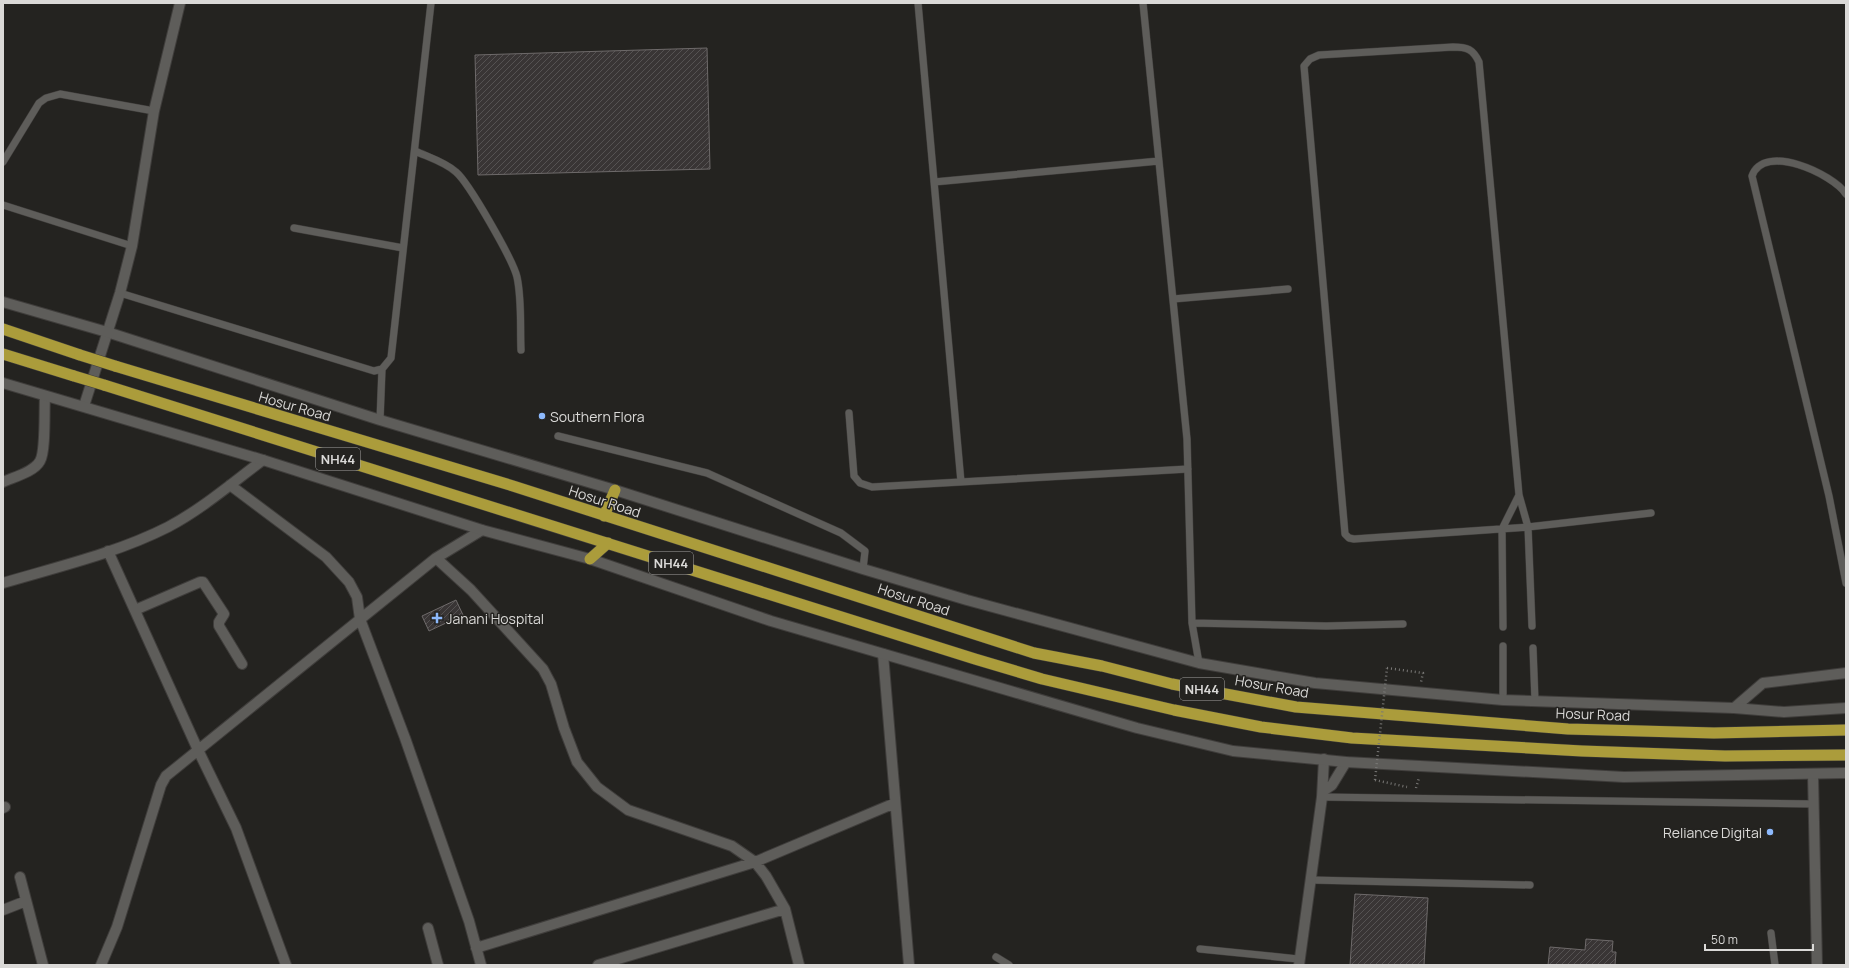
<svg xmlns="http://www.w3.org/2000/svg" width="1849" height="968" viewBox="0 0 1849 968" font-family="Manrope,sans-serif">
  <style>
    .building { fill: url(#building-hatch); stroke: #6e6a6a }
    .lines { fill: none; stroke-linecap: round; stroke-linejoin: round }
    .service-casing { stroke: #3f3d3b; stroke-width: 8 }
    .minor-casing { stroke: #3f3d3b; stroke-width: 12 }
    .tertiary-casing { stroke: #3f3d3b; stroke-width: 12 }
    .trunk-casing { stroke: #3f3d3b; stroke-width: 12 }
    .path { stroke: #797876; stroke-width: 2.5; stroke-dasharray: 1 3; stroke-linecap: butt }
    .service { stroke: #5e5d5a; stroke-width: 7 }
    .minor { stroke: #5e5d5a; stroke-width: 10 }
    .tertiary { stroke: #5e5d5a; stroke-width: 10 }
    .trunk { stroke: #ab9c3b; stroke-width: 11 }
    .trunk-bridge-casing { stroke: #3f3d3b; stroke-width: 12; stroke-linecap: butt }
    .path-bridge { stroke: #797876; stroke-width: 2.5; stroke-dasharray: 1 3; stroke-linecap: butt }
    .trunk-bridge { stroke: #ab9c3b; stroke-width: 11 }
    .poi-dot { fill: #8db9fc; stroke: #242320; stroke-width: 1.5 }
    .labels { text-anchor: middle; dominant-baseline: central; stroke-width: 3; stroke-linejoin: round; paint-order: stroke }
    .shield { fill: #242320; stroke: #a3a2a0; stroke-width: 1 }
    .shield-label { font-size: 13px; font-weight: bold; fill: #dad9d7 }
    .street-label { font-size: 14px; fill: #dad9d7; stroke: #242320 }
    .poi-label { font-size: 14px; fill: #dad9d7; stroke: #242320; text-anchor: start }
  </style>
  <defs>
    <pattern id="building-hatch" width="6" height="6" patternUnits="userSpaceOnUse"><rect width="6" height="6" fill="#393535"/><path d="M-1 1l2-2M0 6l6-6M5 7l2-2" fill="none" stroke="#555252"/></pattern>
  </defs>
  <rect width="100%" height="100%" fill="#242320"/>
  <path class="building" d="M707,48L710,169L478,175L475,55Z
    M456,600L463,615L429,631L422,616Z
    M1355,894L1428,898L1424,965H1350Z
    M1586,939L1613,941L1612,952H1616L1615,965H1548L1550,947L1585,950Z"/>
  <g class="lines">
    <g class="service-casing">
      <path id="service" d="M918,3L961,482
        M1143,3L1187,439L1192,623L1199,663
        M415,151C428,157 445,162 456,172C469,183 513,260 517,277C522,300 520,327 521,350
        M3,162L39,103L46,98L60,94L154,111
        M934,182L1159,161
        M1846,194C1833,174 1764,142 1752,176L1829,496L1846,583
        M3,205L132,246
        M294,228L403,248
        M120,293L374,371L382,369L391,358L431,3
        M1173,299L1288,289
        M849,413L854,476L860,483L872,487L1188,469
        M380,420L382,369
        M558,436L707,473L841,533L865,551L863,569
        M1192,623L1326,626L1403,624
        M1532,626L1528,527L1519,495L1479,62C1473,49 1467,47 1453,47L1319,55L1310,59L1304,66L1345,534L1349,538L1354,539L1528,527L1651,513
        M1503,627L1502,529L1519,495
        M1503,646V700
        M1533,648L1535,701
        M1322,797L1814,804
        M1311,880L1530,885
        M1771,933L1775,965
        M1200,949L1298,959
        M996,957L1009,965"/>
    </g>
    <g class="minor-casing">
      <path id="minor" d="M84,406L120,293L132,246L154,111L180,3
        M3,482C14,477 34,472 40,461C46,451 44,409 45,396
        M230,485L326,557L349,582L357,597L360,619L405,738L469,921L481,965
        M108,551L198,750L236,828L286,965
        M436,558L471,590L543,669L551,684L564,728L577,762L597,787L628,810L732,846L755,862L766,876L785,909L799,965
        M3,583C57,567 117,553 168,527C202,509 232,483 263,460
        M135,610L200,582H203L224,614L219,622V626L242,664
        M883,654L909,965
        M1734,708L1763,683L1846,673
        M1813,774L1817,965
        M1323,791L1332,785L1346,762
        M3,808L5,807
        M20,877L43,965
        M3,910L26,901
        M428,928L438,965
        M476,948L755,862L895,803
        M101,965L117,927L161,785L166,776L436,558L482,530
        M598,965L785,909
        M1299,965L1322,797L1324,759"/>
    </g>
    <g class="tertiary-casing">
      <path id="tertiary" d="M3,302L107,332L380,420L615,490L863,569L967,600L1199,663L1315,683L1503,700L1734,708L1784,712L1846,708
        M3,383L263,460L482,530L590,559L771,621L1137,728L1233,751L1346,762L1624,777L1846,773"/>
    </g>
    <g class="trunk-casing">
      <path id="trunk" d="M3,329L80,355
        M3,354L74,376
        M115,366L513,486L1034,653L1102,666L1172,684L1296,707L1568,729L1714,733L1846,730
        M104,385L975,659L1042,679L1174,710L1261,727L1352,738L1582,751L1725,756L1846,755
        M604,516L615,490
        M590,559L608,543"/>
    </g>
    <path class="path" d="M1387,668L1423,673L1421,682
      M1375,780L1407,787
      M1416,788L1419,778"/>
    <use href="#service" class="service"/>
    <use href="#minor" class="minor"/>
    <use href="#tertiary" class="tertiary"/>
    <use href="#trunk" class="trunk"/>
    <g class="trunk-bridge-casing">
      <path id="trunk-bridge" d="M80,355L115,366
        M74,376L104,385"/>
    </g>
    <path class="path-bridge" d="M1375,780L1387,668"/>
    <use href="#trunk-bridge" class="trunk-bridge"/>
  </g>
  <g class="poi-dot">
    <circle cx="542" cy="416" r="4"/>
    <path d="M435 612h4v4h4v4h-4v4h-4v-4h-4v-4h4z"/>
    <circle cx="1770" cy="832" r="4"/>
  </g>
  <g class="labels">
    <g class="shield">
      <rect x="316" y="448" width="44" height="22" rx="3"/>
      <rect x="649" y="552" width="44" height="22" rx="3"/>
      <rect x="1180" y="678" width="44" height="22" rx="3"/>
    </g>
    <g class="shield-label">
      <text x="338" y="459">NH44</text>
      <text x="671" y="563">NH44</text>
      <text x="1202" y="689">NH44</text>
    </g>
    <g class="street-label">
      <text transform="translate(295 406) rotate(16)">Hosur Road</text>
      <text transform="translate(605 501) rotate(18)">Hosur Road</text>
      <text transform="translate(914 599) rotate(18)">Hosur Road</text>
      <text transform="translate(1272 686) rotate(10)">Hosur Road</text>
      <text transform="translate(1593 714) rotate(2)">Hosur Road</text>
    </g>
    <g class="poi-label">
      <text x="550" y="416">Southern Flora</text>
      <text x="446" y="618">Janani Hospital</text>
      <text x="1762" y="832" text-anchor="end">Reliance Digital</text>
    </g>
  </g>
  <rect width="1849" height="968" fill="none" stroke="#dad9d7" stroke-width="8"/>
  <path d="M1705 944v6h108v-6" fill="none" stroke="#dad9d7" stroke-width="2"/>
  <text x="1711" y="944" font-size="12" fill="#dad9d7" stroke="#242320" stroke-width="3" paint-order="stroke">50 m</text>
</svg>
